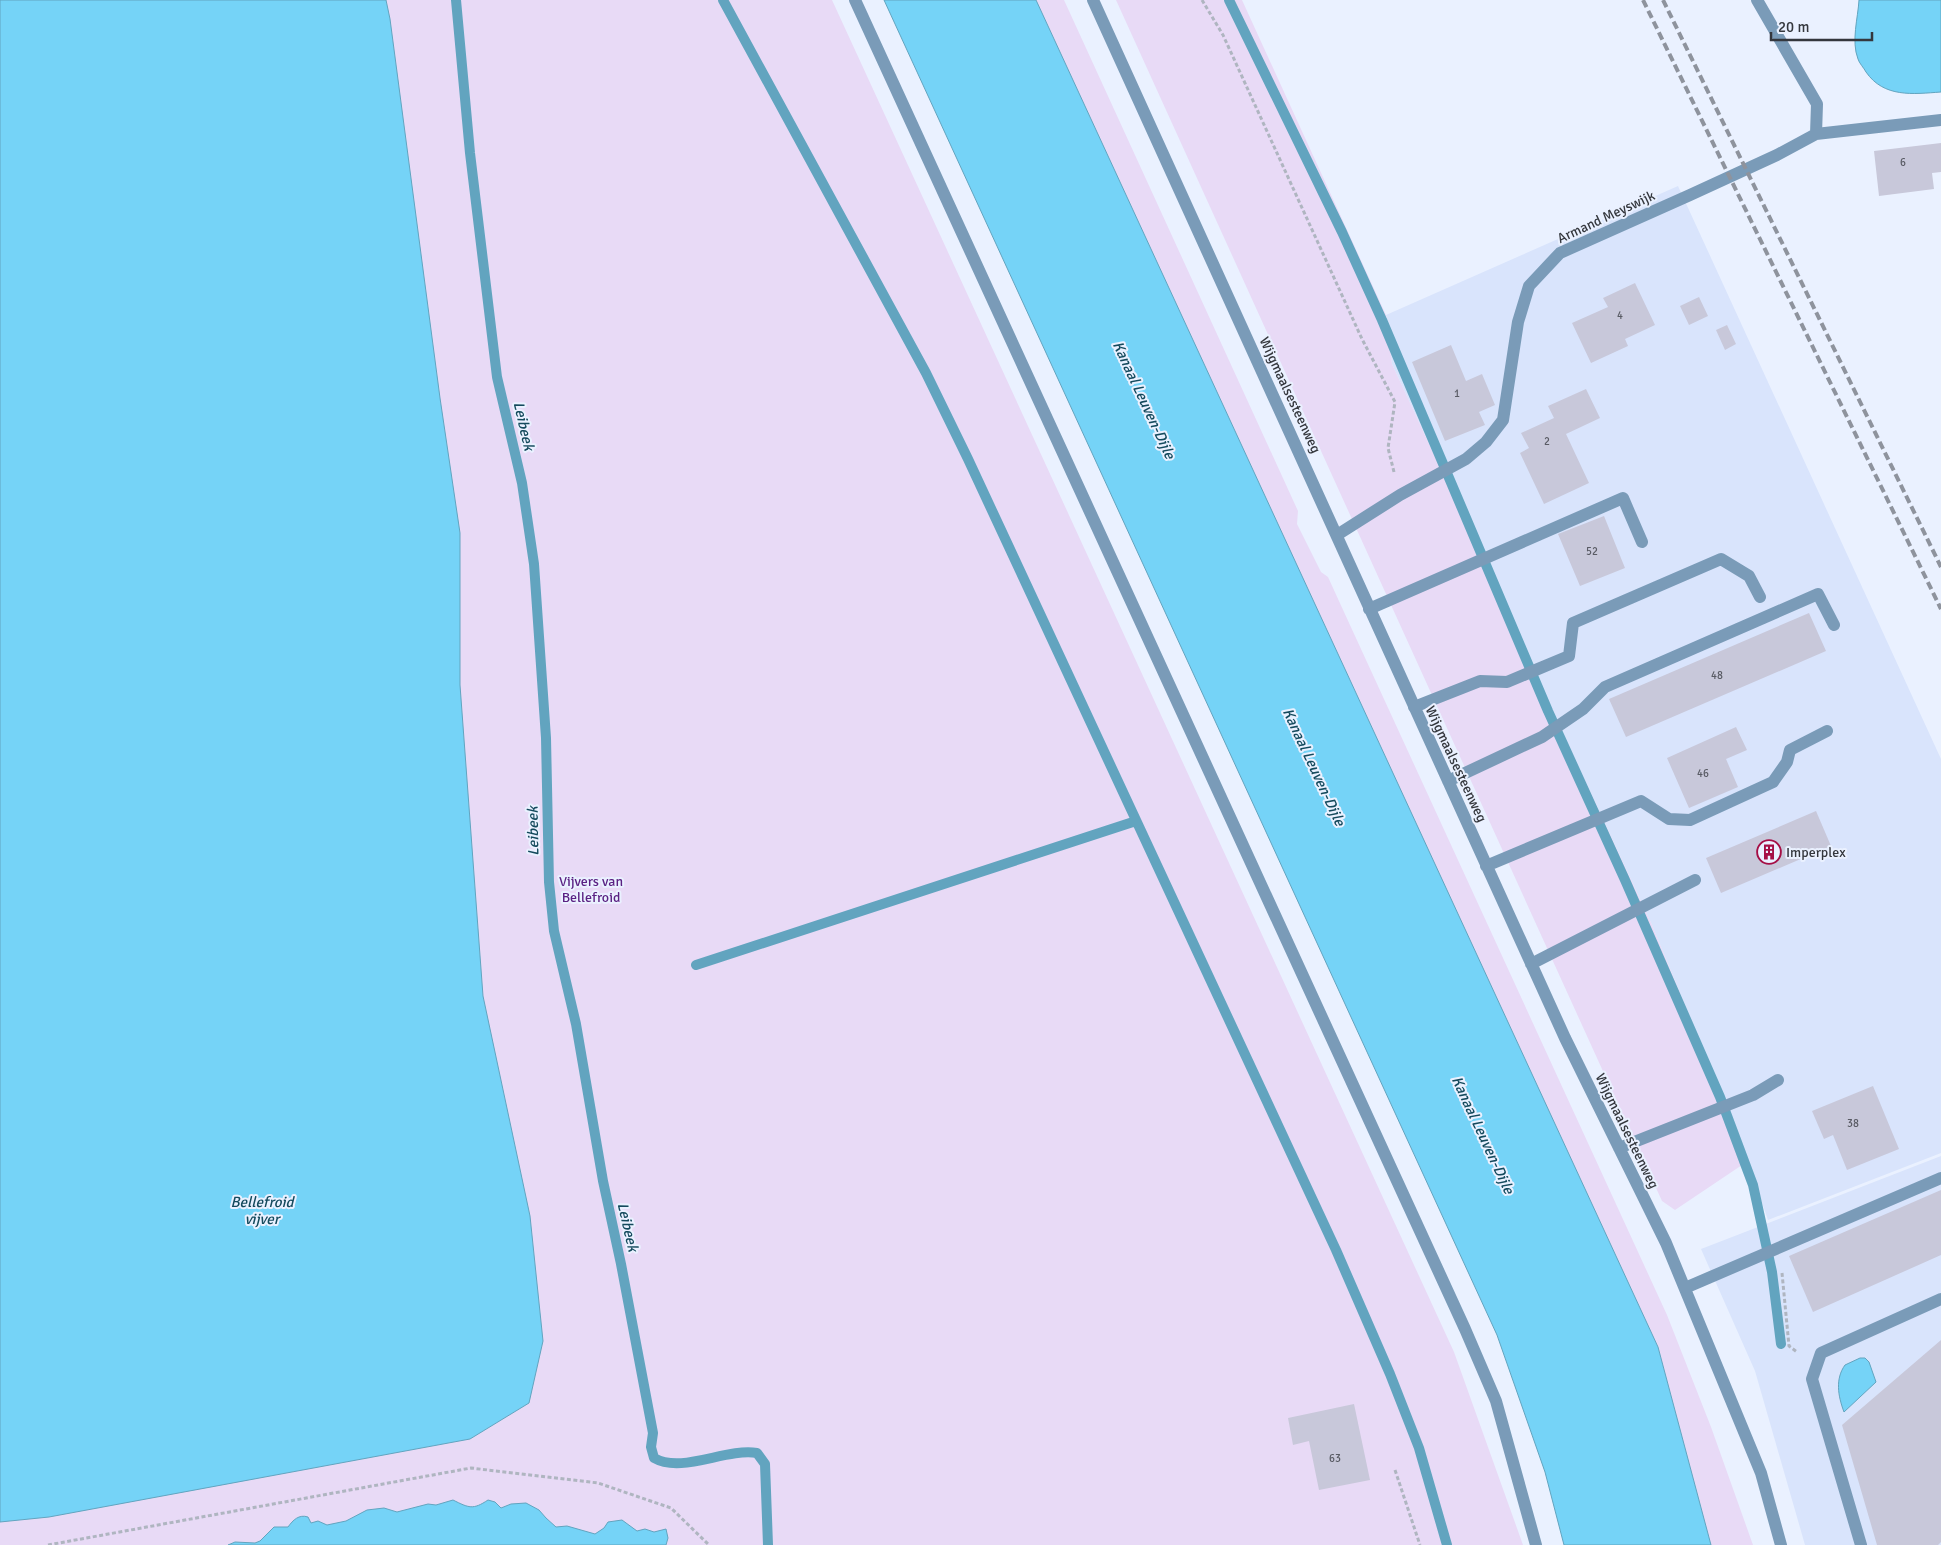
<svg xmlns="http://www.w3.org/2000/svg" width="1941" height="1545" viewBox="0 0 1941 1545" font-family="Signika,sans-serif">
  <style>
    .built { fill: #d9e4fc }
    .green { fill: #e8daf6 }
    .water { fill: #75d3f7; stroke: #62a4bf }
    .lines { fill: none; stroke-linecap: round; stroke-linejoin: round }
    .stream { stroke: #62a4bf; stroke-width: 10 }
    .building { fill: #c8c8da }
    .path { stroke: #afb5c0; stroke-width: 3; stroke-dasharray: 4 2.5; stroke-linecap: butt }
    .minor { stroke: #7a9bb8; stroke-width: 12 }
    .rail { stroke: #8e939d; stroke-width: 4; stroke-dasharray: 8 4; stroke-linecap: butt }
    .labels { text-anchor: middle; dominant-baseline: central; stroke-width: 4; stroke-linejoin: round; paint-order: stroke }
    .number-label { font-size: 11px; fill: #595b64 }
    .street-label { font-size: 14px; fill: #34373d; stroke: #eaf1ff }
    .poi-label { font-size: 14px; fill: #34373d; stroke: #eaf1ff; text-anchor: start }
    .park-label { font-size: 14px; fill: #5b2183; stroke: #eaf1ff }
    .water-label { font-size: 15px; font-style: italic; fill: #144a5d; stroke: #eaf1ff }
  </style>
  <rect width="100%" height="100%" fill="#eaf1ff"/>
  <path class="built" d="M1678,186L1941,759V1153L1768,1220L1738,1134L1652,925L1392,364L1386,315Z
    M1941,1156V1545H1805L1755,1371L1701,1249Z"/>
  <path class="green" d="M0,0H832L1454,1352L1523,1545H0Z
    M1036,0H1064L1298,511L1297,524L1321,572L1328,577L1344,612L1667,1315L1711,1427L1753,1545H1711L1658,1347Z
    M1116,0H1242L1386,315L1392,364L1652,925L1738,1134L1748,1161L1675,1210L1662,1201Z"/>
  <path class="water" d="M0,0H386L390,19L440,398L460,533V685L483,996L530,1216L543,1341L529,1403L470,1439L49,1517L0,1522Z
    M884,0H1036L1658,1347L1711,1545H1564L1545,1472L1497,1335Z
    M1859,0H1941V92C1913,94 1884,98 1866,72C1864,68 1859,63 1858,59C1851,41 1858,18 1859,0Z
    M1860,1358H1865L1869,1362L1876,1382L1844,1412C1838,1396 1835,1379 1845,1365Z
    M453,1500C469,1508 473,1510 488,1500L495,1502L501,1508L511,1504L526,1503L539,1510L546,1518L556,1527L567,1526L595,1534L604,1528L608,1522L622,1520L637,1531L645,1529L654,1532L666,1529L668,1538L666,1545H228L235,1542L255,1543L260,1541L274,1527H288C293,1520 299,1514 308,1517L311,1523L318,1521L327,1525L346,1521L367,1510L384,1508L397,1512L428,1504L436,1505Z"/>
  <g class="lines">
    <path class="stream" d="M456,0L470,153L497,377L522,483L534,564L546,738L549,882L554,931L576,1024L603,1181L621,1264L653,1433L651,1447L654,1458C682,1474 725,1448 757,1453L765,1464L768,1545
      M723,0L926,373L968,459L1336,1250L1390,1374L1419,1448L1447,1545
      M1229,0L1342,232L1382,320L1548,711L1625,880L1720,1097L1753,1185L1772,1272L1781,1344
      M696,965L1136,821"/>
  </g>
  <path class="building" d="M1941,143V172L1932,173L1934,189L1879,196L1874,151Z
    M1635,283L1655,325L1625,339L1628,346L1591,363L1572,323L1608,307L1603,298Z
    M1699,297L1708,316L1689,325L1680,306Z
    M1727,325L1736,344L1725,350L1716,330Z
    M1451,345L1466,381L1482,374L1495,405L1479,412L1485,425L1445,441L1412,362Z
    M1586,389L1600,418L1566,434L1589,483L1544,504L1520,453L1529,448L1521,433L1554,418L1548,406Z
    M1604,516L1625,568L1580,586L1558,534Z
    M1809,613L1826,651L1626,737L1609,699Z
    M1736,727L1747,750L1726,759L1738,787L1689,808L1667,758Z
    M1816,811L1831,846L1721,893L1706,858Z
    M1873,1086L1899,1149L1847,1170L1833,1135L1824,1139L1812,1111Z
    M1941,1190V1255L1813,1312L1789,1256Z
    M1941,1340V1542L1938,1545H1877L1842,1425Z
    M1354,1404L1370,1480L1319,1490L1309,1441L1293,1445L1288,1418Z"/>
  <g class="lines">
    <path class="path" d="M1202,0L1223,35L1362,339L1395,402L1388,448L1394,472
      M1782,1273L1789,1346L1797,1352
      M1395,1470L1420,1545
      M48,1545L471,1468L598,1483L671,1508L709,1545"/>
    <path class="minor" d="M855,0L1465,1329L1496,1401L1536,1545
      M1093,0L1565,1038L1666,1243L1761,1473L1781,1545
      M1757,0L1817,104L1816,134
      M1337,535L1400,495L1466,459L1486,442L1503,420L1518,322L1529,286L1560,253L1690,195L1777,155L1816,134L1941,120
      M1369,609L1623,498L1642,542
      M1414,707L1480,681L1507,682L1569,656L1573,623L1721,559L1749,576L1760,597
      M1448,781L1542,737L1583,709L1605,687L1818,594L1834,625
      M1486,866L1641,801L1669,819L1690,820L1773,782L1787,762L1790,750L1827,731
      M1531,964L1695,880
      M1619,1148L1753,1095L1778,1080
      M1685,1288L1941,1178
      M1861,1545L1812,1379L1821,1353L1941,1299"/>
    <path class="rail" d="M1643,0L1941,609
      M1663,0L1941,567"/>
  </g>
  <defs>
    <g id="building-ring" transform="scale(1.25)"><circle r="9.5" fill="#eaf1ff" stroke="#a50e45" stroke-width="1.5"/><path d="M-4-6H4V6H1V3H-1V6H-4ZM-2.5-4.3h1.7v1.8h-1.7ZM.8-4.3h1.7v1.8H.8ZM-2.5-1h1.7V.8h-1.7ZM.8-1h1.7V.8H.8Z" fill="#a50e45"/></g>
  </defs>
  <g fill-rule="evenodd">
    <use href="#building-ring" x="1769" y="852"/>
  </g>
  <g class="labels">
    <g class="number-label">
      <text x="1903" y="162">6</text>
      <text x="1620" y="315">4</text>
      <text x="1457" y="393">1</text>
      <text x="1547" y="441">2</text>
      <text x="1592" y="551">52</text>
      <text x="1717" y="675">48</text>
      <text x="1703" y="773">46</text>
      <text x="1853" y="1123">38</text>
      <text x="1335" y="1458">63</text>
    </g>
    <g class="street-label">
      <text transform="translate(1606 217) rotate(-25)">Armand Meyswijk</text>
      <text transform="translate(1290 395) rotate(65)">Wijgmaalsesteenweg</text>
      <text transform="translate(1456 764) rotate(65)">Wijgmaalsesteenweg</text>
      <text transform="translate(1627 1131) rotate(64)">Wijgmaalsesteenweg</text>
    </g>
    <g class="poi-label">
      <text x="1786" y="852">Imperplex</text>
    </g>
    <g class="park-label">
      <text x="591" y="881">Vijvers van<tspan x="591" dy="16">Bellefroid</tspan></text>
    </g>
    <g class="water-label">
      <text transform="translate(1144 400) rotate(65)">Kanaal Leuven-Dijle</text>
      <text transform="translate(524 426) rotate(77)">Leibeek</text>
      <text transform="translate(1314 767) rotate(65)">Kanaal Leuven-Dijle</text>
      <text transform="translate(533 831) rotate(-91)">Leibeek</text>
      <text transform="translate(1483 1135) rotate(65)">Kanaal Leuven-Dijle</text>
      <text x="262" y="1202">Bellefroid<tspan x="262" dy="17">vijver</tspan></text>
      <text transform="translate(628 1227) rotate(77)">Leibeek</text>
    </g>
  </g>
  <path d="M1771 32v8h101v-8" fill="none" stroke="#34373d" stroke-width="2.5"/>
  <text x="1778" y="32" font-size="15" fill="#34373d" stroke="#eaf1ff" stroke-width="4" paint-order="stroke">20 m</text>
</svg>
